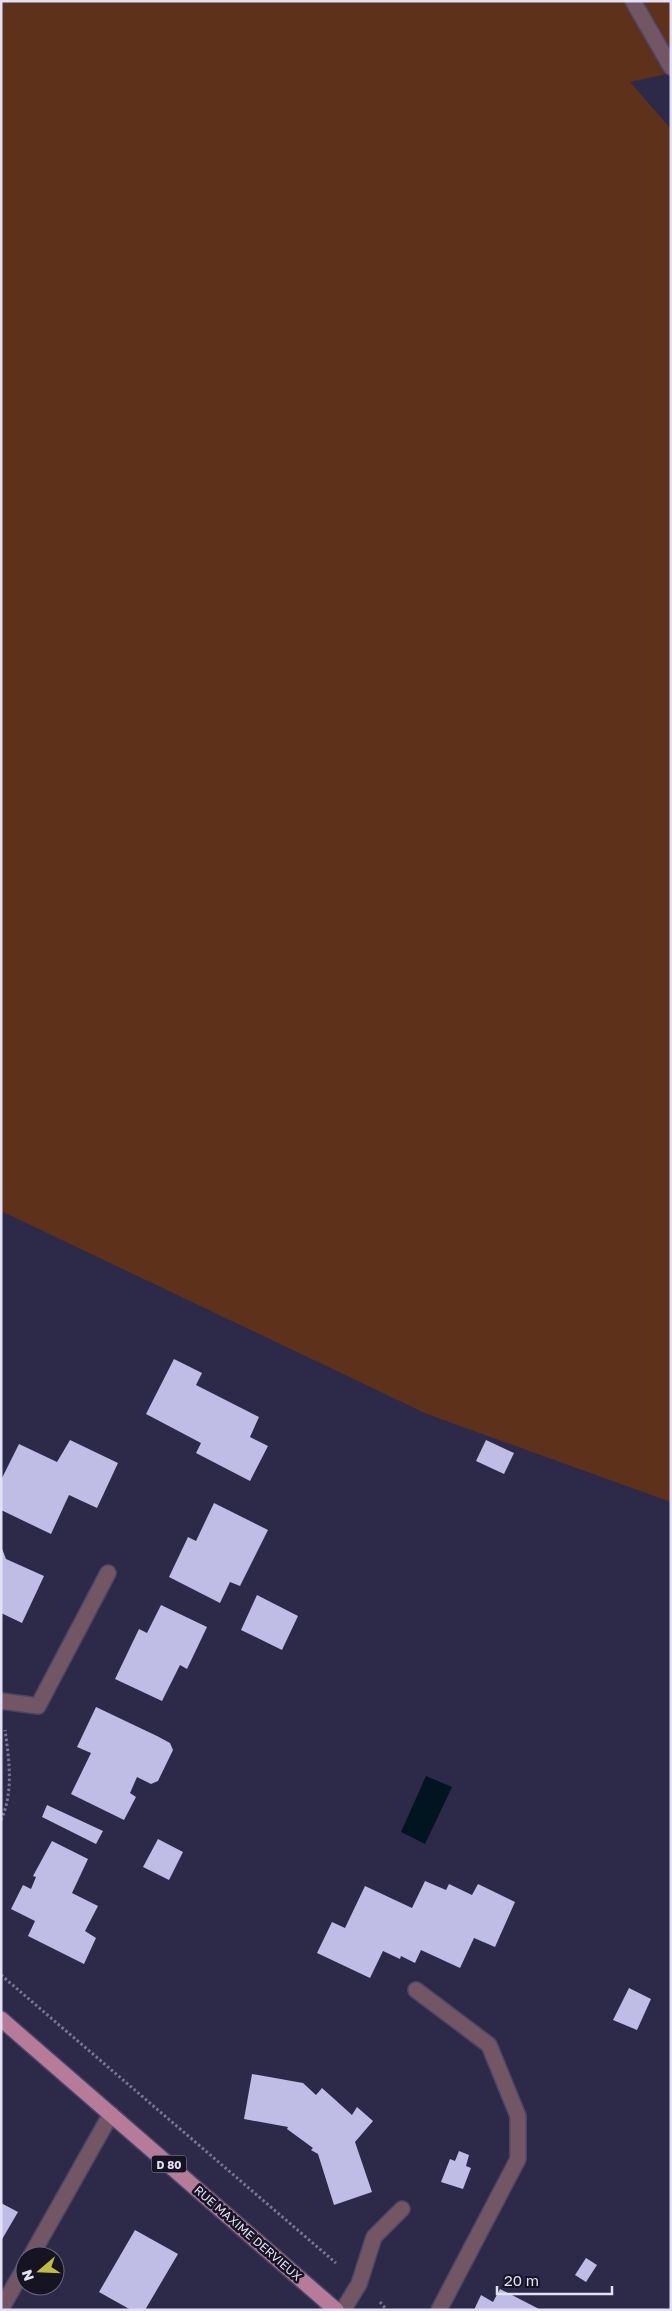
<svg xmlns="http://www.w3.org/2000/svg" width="672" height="2311" viewBox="0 0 672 2311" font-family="'Golos Text',sans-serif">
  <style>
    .green { fill: #5e321a }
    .water { fill: #001520 }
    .building { fill: #bfbce5 }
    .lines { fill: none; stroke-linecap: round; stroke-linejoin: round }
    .lane-casing { stroke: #4a4665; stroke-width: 18 }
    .street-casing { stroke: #4a4665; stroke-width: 18 }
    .primary-casing { stroke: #4a4665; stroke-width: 18 }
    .path { stroke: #797691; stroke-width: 3; stroke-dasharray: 2.5 2.5; stroke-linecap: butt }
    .lane { stroke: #735664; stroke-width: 15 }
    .street { stroke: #735664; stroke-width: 15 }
    .primary { stroke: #b67b99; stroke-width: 15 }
    .labels { text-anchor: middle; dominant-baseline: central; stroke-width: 5; stroke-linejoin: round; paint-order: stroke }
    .shield { fill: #161423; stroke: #a5a4b7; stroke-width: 1 }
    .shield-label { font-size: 11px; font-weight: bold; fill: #e2e1f6 }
    .street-label { font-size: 12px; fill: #e2e1f6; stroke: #161423 }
  </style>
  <rect width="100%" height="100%" fill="#2d2949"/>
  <path class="green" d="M1,1H671V73L630,82L671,129V1502L427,1414L1,1211Z"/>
  <path class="water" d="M426,1776L452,1787L425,1844L401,1832Z"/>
  <path class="building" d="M174,1359L202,1373L196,1385L259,1417L250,1437L268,1446L250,1481L196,1453L201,1443L146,1414Z
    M70,1440L118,1463L97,1508L69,1495L51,1534L1,1510V1480L19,1444L57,1462Z
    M486,1440L514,1453L504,1474L476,1461Z
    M214,1503L268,1530L240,1586L230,1582L220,1603L169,1577L188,1537L196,1541Z
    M1,1546L6,1559L44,1576L22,1623L1,1613Z
    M257,1595L298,1616L282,1650L241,1630Z
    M161,1605L207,1627L187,1669L180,1665L162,1701L115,1679L139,1629L147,1633Z
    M96,1707L157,1736L170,1743L173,1750L158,1781L151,1784L137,1777L130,1793L136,1797L124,1820L71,1794L91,1753L77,1747Z
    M47,1805L103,1831L96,1844L42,1817Z
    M158,1839L183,1852L169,1880L143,1867Z
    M52,1841L88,1859L72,1893L98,1906L85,1931L96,1938L84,1964L28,1936L35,1921L11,1909L23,1885L31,1889L36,1877L33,1876Z
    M425,1881L446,1890L449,1884L472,1895L478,1884L515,1902L495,1947L474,1938L460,1968L421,1950L415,1963L401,1956L400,1959L383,1951L370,1978L317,1953L332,1922L345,1928L365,1886L412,1908Z
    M629,1988L651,1999L637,2030L613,2020Z
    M252,2074L303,2083L316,2095L322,2088L352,2115L357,2107L373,2121L355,2142L372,2192L334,2205L318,2154L311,2150L313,2148L287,2129L288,2127L244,2119Z
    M459,2151L469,2155L466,2166L471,2168L463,2189L441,2182L450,2159L455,2161Z
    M1,2203L18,2212L1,2241Z
    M135,2230L178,2254L145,2310H131L99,2292Z
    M586,2258L597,2265L586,2282L575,2275Z
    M500,2289L541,2310H474L481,2295L493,2302Z"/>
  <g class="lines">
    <g class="lane-casing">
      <path id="lane" d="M416,1990L489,2045L518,2116V2159L439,2310
        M31,2256L111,2114
        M1,2309L25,2267
        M343,2310L359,2284L374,2237L402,2209"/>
    </g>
    <g class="street-casing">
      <path id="street" d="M633,1L671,67
        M1,1701L38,1706L108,1573"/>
    </g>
    <g class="primary-casing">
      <path id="primary" d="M1,2019L336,2310"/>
    </g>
    <path class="path" d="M1,1820C14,1792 9,1759 5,1730
      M1,1975L336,2263
      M380,2302L387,2310"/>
    <use href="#lane" class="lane"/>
    <use href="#street" class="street"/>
    <use href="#primary" class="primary"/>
  </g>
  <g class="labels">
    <rect class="shield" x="151.5" y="2155.5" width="35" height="17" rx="4"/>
    <g class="shield-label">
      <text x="169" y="2164">D 80</text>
    </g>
    <g class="street-label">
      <text transform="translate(248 2233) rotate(41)">RUE MAXIME DERVIEUX</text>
    </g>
  </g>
  <rect width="672" height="2311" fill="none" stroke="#e2e1f6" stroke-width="5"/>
  <g transform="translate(40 2271) rotate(251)"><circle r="24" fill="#161423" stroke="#686677"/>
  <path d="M0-4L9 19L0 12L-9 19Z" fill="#c0be41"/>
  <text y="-8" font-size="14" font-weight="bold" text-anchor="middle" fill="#e2e1f6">N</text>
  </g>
  <path d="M497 2286v8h115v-8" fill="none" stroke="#e2e1f6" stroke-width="2.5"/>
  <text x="504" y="2286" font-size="15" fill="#e2e1f6" stroke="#161423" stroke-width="4" paint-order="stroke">20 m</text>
</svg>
